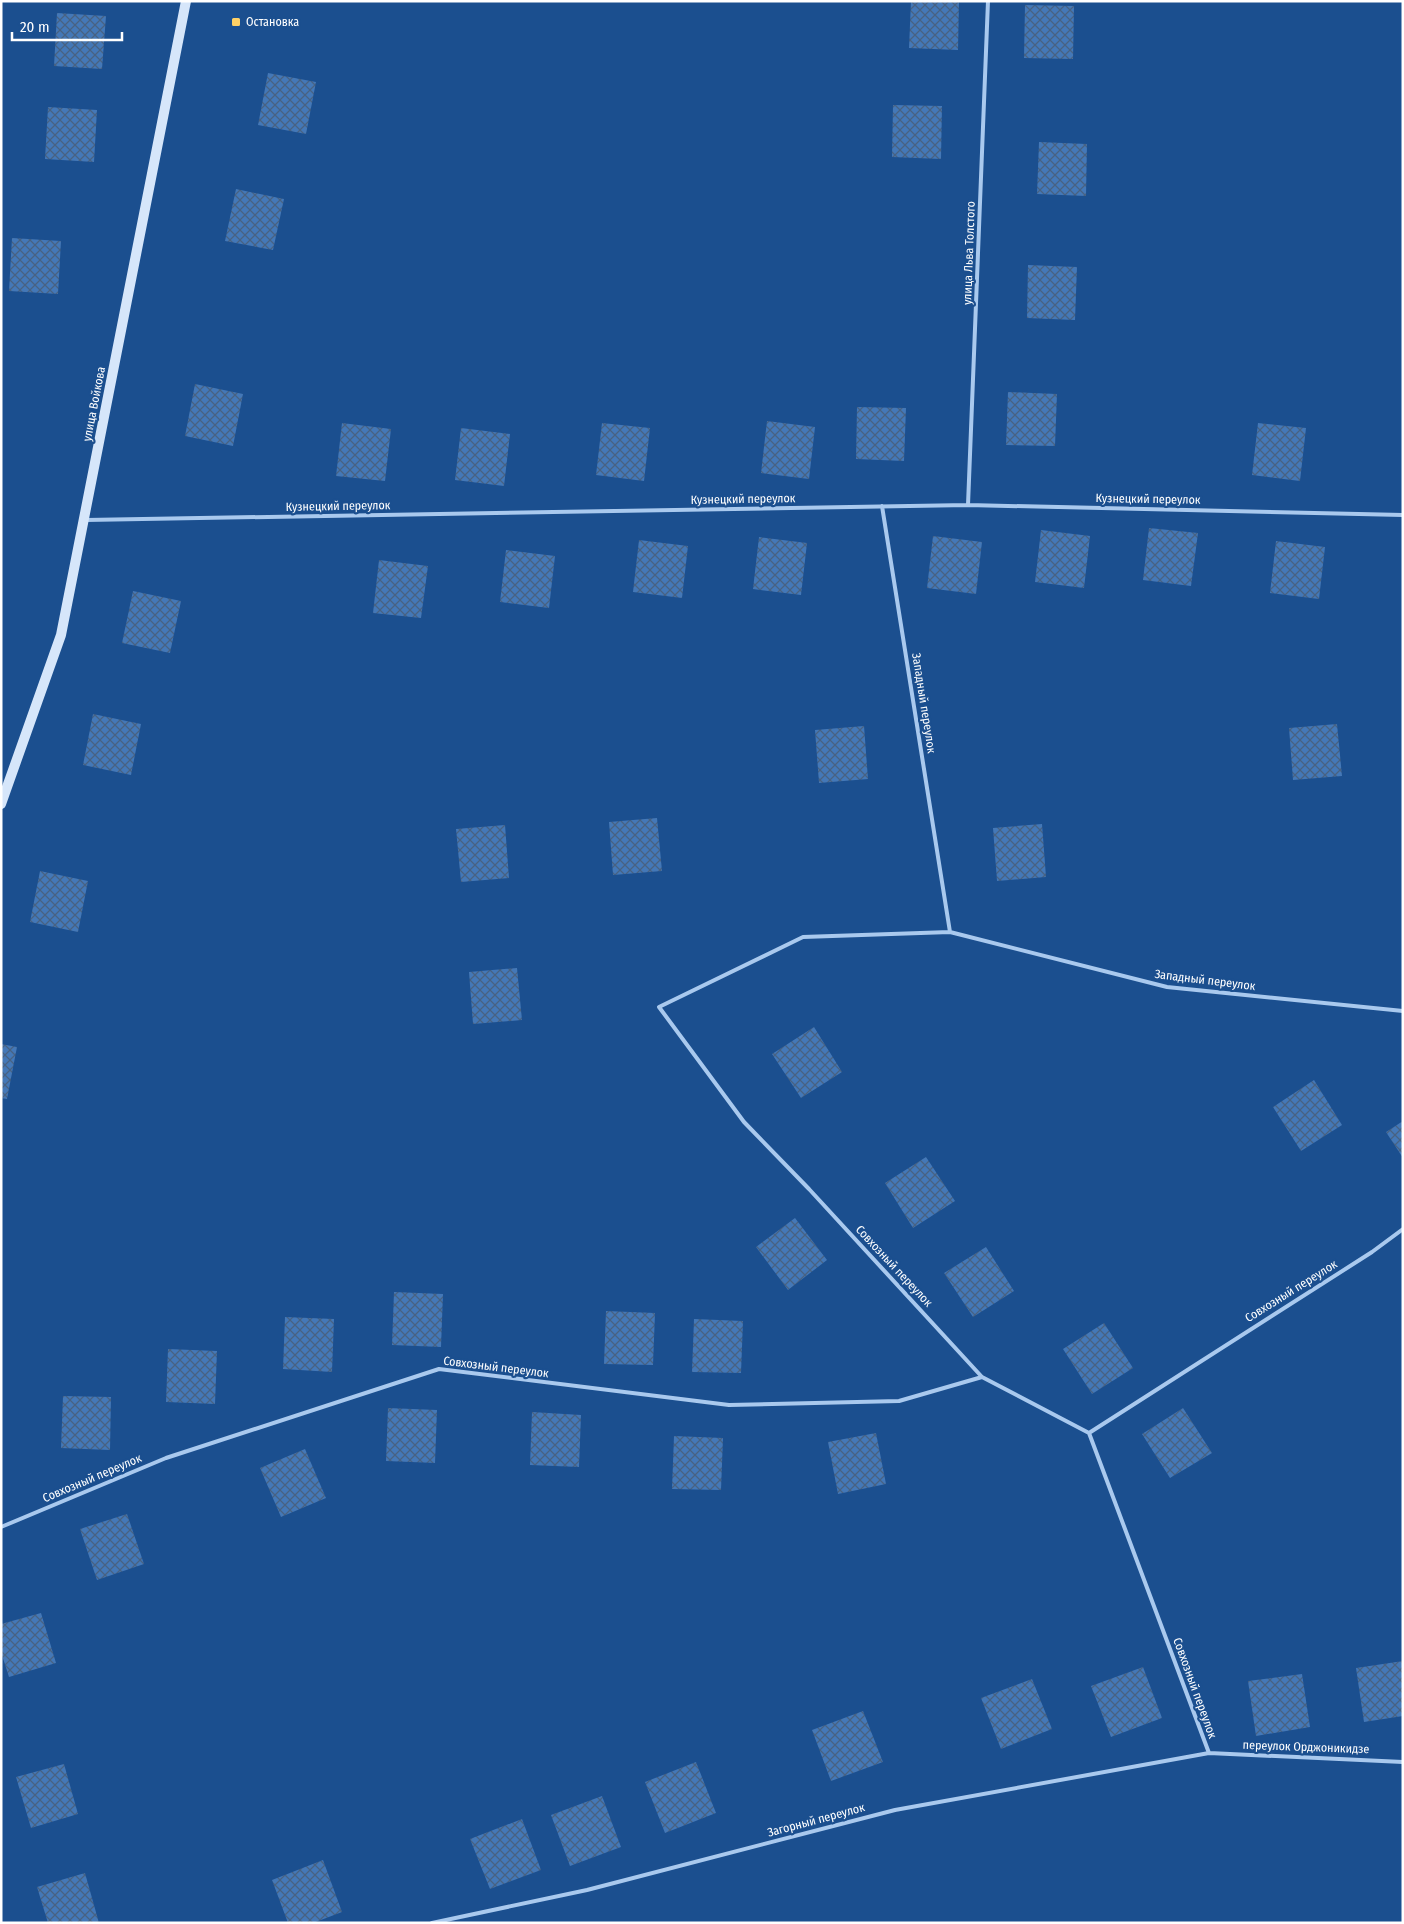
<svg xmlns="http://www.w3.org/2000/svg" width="1404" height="1924" viewBox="0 0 1404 1924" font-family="'Fira Sans Condensed',sans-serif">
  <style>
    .building { fill: url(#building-cross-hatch) }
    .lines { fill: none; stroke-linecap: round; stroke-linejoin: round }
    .lane { stroke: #a9c9ee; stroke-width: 4 }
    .secondary { stroke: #d6e6fa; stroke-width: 10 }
    .poi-dot { fill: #ffd166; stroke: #1b4f8f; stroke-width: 2 }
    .labels { text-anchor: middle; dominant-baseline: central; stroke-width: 4.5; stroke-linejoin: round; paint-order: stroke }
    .poi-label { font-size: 12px; fill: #fff; stroke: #1b4f8f; text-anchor: start }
    .street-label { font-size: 12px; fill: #fff; stroke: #1b4f8f }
  </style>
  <defs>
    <pattern id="building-cross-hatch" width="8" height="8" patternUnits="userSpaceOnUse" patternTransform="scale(1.25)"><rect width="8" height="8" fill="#4478b7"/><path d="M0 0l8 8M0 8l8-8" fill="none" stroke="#486282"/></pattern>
  </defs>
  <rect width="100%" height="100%" fill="#1b4f8f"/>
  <path class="building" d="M911,1H959L958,50L909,48Z
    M1025,5L1074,6L1073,59L1024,58Z
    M57,13L106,16L102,69L54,66Z
    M268,73L316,82L306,134L258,125Z
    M893,105L942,106L941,159L892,157Z
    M48,107L97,110L94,162L45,159Z
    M1039,142L1087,144L1086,196L1037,194Z
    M236,189L284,199L273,250L225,241Z
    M12,238L61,241L58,294L9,291Z
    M1028,265L1077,267L1075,320L1027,318Z
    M195,384L243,394L233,446L185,436Z
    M1008,392L1057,394L1055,446L1006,445Z
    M857,407L906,408L904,461L856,459Z
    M767,421L815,427L809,479L761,473Z
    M342,423L391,429L385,481L336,476Z
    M602,423L650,428L644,481L596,475Z
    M1258,423L1306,428L1300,481L1252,475Z
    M461,428L510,434L504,486L455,480Z
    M1149,528L1198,533L1191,586L1143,580Z
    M1041,530L1090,536L1084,588L1035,582Z
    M933,536L982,542L976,594L927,588Z
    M759,537L807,543L801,595L753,589Z
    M639,540L688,546L682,598L633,592Z
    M1276,541L1325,547L1319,599L1270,593Z
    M506,550L555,556L549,608L500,602Z
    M379,560L428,566L421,618L373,613Z
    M133,591L181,601L170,653L122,643Z
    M93,714L141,724L131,775L83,765Z
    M1337,724L1342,776L1293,780L1289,728Z
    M864,726L868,779L819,783L815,730Z
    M657,818L662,871L613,875L609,822Z
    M1042,824L1046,877L997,881L993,828Z
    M505,825L509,878L461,882L456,829Z
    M40,871L88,881L78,932L30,922Z
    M517,968L522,1020L473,1024L469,972Z
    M814,1027L842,1072L801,1098L772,1054Z
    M1,1044L17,1047L7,1099L1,1098Z
    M1314,1080L1342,1125L1301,1151L1273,1107Z
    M1403,1121V1158L1386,1132Z
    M926,1157L955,1201L913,1228L885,1183Z
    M795,1218L827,1260L788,1290L756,1247Z
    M986,1247L1014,1291L973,1317L944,1273Z
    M394,1292L443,1294L441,1347L392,1345Z
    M606,1311L655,1313L653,1365L604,1364Z
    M285,1317L334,1319L332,1372L283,1369Z
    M694,1319L743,1321L741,1373L692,1372Z
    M1104,1323L1133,1368L1092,1394L1063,1349Z
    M168,1349L217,1351L215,1404L166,1402Z
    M63,1396L111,1397L110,1450L61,1448Z
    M388,1408L437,1410L435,1463L386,1461Z
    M1183,1408L1212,1453L1170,1478L1142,1434Z
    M532,1412L581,1415L579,1467L530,1465Z
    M876,1433L886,1484L838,1494L828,1442Z
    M674,1436L723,1438L721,1490L672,1489Z
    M305,1449L326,1498L281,1517L260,1468Z
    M127,1514L144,1564L97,1580L80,1529Z
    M41,1613L56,1663L9,1677L1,1652V1624Z
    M1403,1661V1716L1364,1722L1356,1668Z
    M1143,1667L1162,1718L1111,1737L1091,1686Z
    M1302,1674L1310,1727L1256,1736L1248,1681Z
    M1032,1679L1052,1729L1001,1749L981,1698Z
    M863,1711L883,1762L831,1781L812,1730Z
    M696,1762L716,1813L665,1833L645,1782Z
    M64,1764L78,1814L31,1828L16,1777Z
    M602,1796L621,1847L570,1866L551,1815Z
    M522,1819L541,1870L490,1889L470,1839Z
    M323,1860L342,1912L313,1923H288L272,1880Z
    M85,1873L99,1923H48L37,1887Z"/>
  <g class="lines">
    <path class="lane" d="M968,505L988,1
      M882,506L950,932L1167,987L1403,1011
      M86,520L968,505L1403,515
      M950,932L803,937L659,1007L744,1122L809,1189L982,1377L1089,1433L1209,1753
      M1089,1433L1372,1252L1403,1229
      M1,1527L166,1458L439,1369L729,1405L899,1401L982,1377
      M432,1923L587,1890L895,1810L1209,1753L1403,1762"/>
    <path class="secondary" d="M1,804L61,635L186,1"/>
  </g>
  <rect class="poi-dot" x="231" y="17" width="10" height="10" rx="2.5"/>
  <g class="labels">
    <g class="poi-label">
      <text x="246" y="22">Остановка</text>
    </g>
    <g class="street-label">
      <text transform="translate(969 253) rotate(-88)">улица Льва Толстого</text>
      <text transform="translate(94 404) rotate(-79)">улица Войкова</text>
      <text transform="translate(743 499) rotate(-1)">Кузнецкий переулок</text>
      <text transform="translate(1148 499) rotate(1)">Кузнецкий переулок</text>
      <text transform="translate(338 506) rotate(-1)">Кузнецкий переулок</text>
      <text transform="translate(924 703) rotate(81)">Западный переулок</text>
      <text transform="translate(1205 980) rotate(7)">Западный переулок</text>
      <text transform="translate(894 1266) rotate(47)">Совхозный переулок</text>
      <text transform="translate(1291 1291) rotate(-32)">Совхозный переулок</text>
      <text transform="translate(496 1367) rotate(7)">Совхозный переулок</text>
      <text transform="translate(92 1478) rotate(-23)">Совхозный переулок</text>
      <text transform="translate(1195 1688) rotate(70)">Совхозный переулок</text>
      <text transform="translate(1306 1747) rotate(2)">переулок Орджоникидзе</text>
      <text transform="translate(816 1820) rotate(-15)">Загорный переулок</text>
    </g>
  </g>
  <rect width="1404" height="1924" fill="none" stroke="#ffffff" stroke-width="5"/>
  <path d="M12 32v8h110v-8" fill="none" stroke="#ffffff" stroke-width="2.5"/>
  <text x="20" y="32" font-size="15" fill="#ffffff" stroke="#1b4f8f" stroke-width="4" paint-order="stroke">20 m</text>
</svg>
